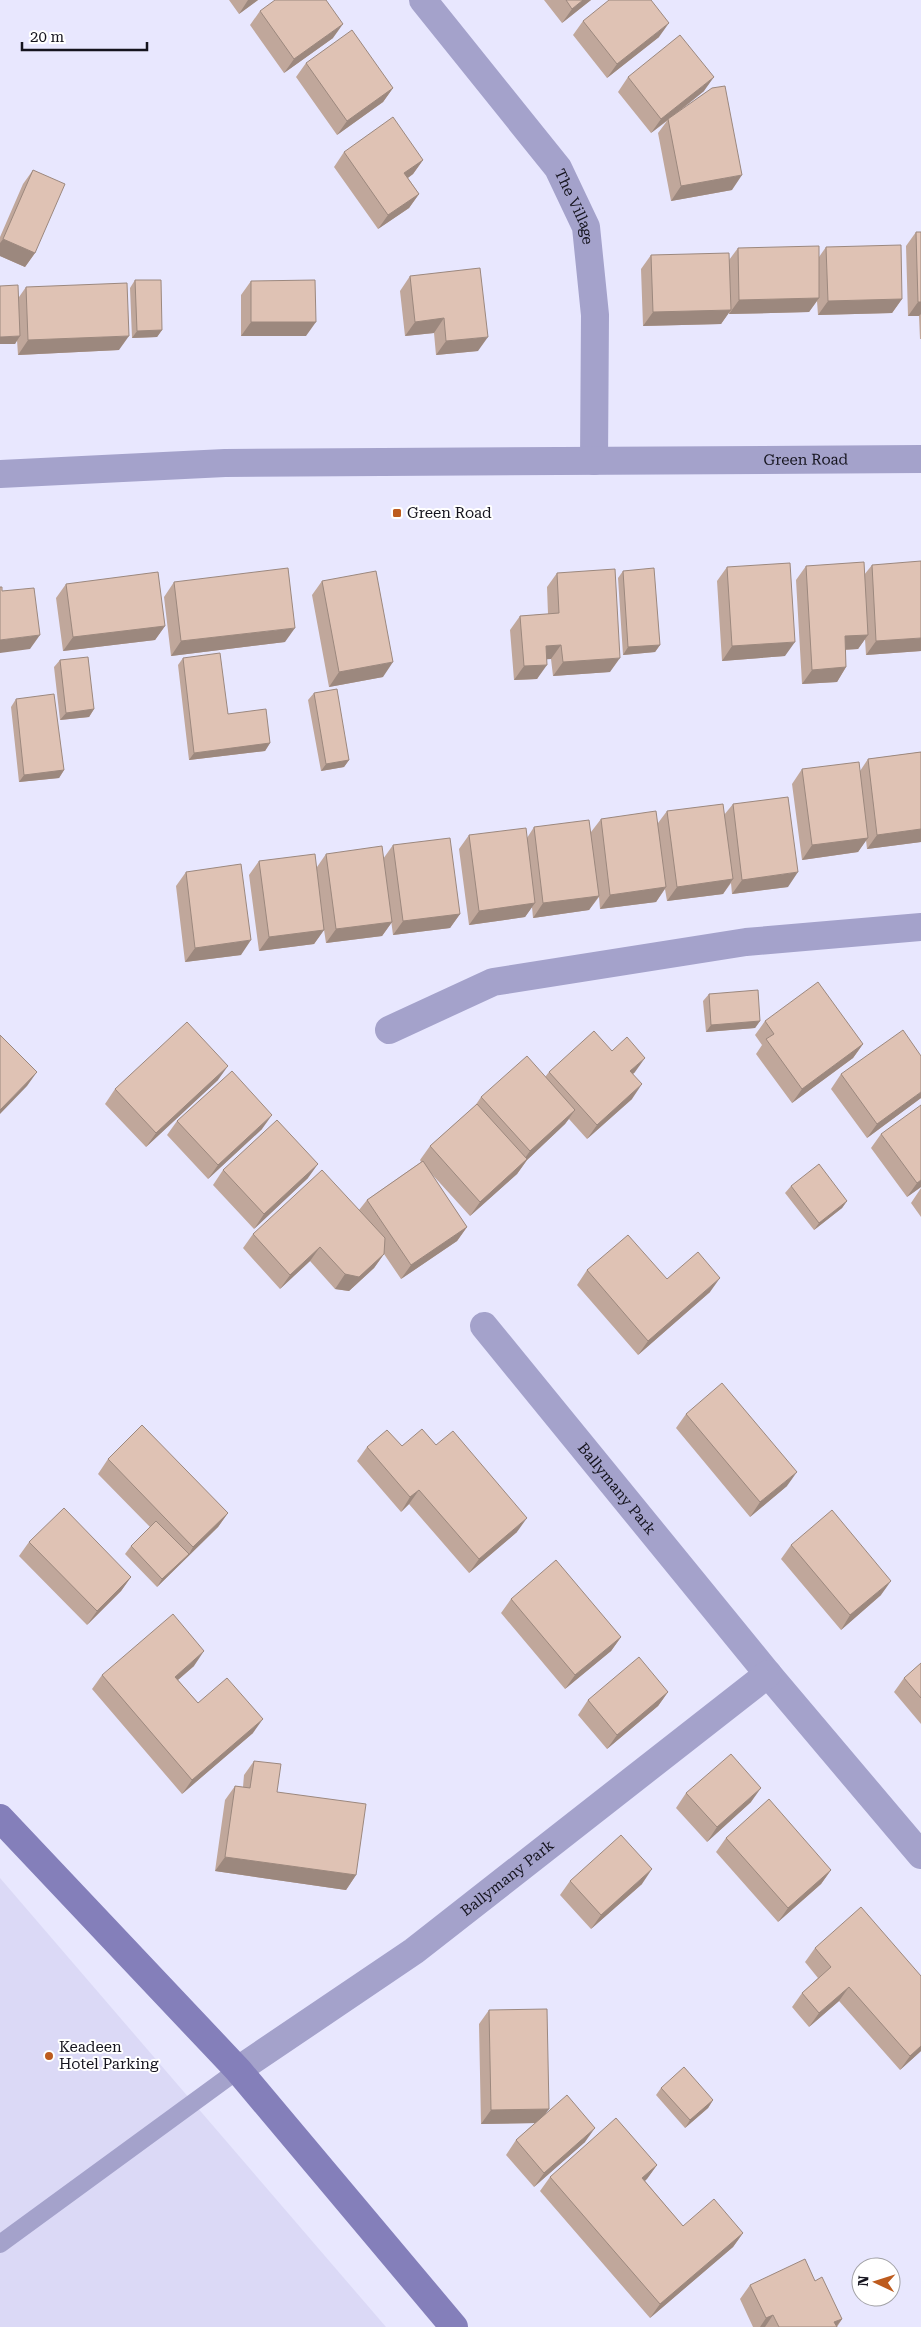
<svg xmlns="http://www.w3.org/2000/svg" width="921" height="2327" viewBox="0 0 921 2327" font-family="'Roboto Serif',serif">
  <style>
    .built { fill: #dbd9f6 }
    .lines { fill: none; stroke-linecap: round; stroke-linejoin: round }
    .service { stroke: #a4a2cb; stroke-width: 18 }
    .minor { stroke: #a4a2cb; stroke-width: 28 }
    .tertiary { stroke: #a4a2cb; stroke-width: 28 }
    .secondary { stroke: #847fba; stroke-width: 28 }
    .wall { fill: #c0a79b }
    .shaded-wall { fill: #9c887e }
    .building { fill: #dfc2b4; stroke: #9c887e }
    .poi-dot { fill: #bd5b1e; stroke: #fff; stroke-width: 2 }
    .labels { text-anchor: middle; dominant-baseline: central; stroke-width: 4; stroke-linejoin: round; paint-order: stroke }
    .street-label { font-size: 15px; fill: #15141e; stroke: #fff }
    .poi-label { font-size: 15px; fill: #15141e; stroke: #fff; text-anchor: start }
  </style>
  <rect width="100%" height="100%" fill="#e8e7fe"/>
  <path class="built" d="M0,1878L386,2327H0Z"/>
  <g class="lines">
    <path class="service" d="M0,2244L238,2070"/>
    <g class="minor">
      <path id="s1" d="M423,0L558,168L586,227L595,315L594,461"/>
      <path d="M389,1030L493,982L746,942L921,927"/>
      <path id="s2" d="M484,1326L768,1674L921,1855"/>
      <path id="s3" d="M238,2070L414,1951L768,1674"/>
    </g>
    <path class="tertiary" id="s4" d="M0,474L225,463L921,459"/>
    <path class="secondary" d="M0,1818L238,2070L454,2327"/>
  </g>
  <path class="wall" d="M229,0H258L239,14Z
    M544,0H591L562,23Z
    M260,11L333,38L284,73L250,25Z
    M583,21L659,37L607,78L573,35Z
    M306,63L393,88L383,102L337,135L296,77Z
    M628,77L704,91L675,115L732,190L671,201L658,133L667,121L651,133L618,92Z
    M344,152L423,160L413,174L408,178L419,194L409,208L378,229L334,167Z
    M33,170L35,253L25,267L0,256V237L23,184Z
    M916,232H921V339H920L919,316H908L906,246Z
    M826,247L902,299L892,313L818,315L817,301L809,312L729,314V312L721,324L643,326L641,269L651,255L729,260L738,248L819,257Z
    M410,276L478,351L436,355L434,333L405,336L400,291Z
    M135,280L162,330L157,337L132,338L130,288Z
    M251,281L306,336H241V295Z
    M26,287L119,350L18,355L17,340L15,344L19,297Z
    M872,565L921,651L866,655L865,639L858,649L845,650L846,667L837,682L802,684L796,580L806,566L864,575Z
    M727,567L785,656L722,661L717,581Z
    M623,571L660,645L655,652L623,655L618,578Z
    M557,573L610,672L553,676L551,659H547L537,679L514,680L510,630L520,616L548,614L547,587Z
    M322,581L383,677L329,687L312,595Z
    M174,582L285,642L171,656L164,597Z
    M66,584L165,626L155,640L63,651L56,598Z
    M183,658L228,714L270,743L265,751L189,760L178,665Z
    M60,660L94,709L89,717L60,720L54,667Z
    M314,693L349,760L344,767L321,771L308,700Z
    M16,699L64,770L59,778L19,782L11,707Z
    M921,752V842L867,849L866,840L858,852L802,860L792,784L802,769L860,771L868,759Z
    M733,804L788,887L732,894L731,883L723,894L667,901L665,889L656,902L600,909L599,897L589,910L533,918L532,907L525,917L469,925L459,849L469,835L527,838L534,827L591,832L601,819L658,823L667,811L724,815Z
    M393,845L460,914L450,928L393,935L383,859Z
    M326,854L392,922L382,936L326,943L323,923L324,930L314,944L259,951L249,875L259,861L317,867Z
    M186,872L241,955L185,962L176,886Z
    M709,994L760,1021L755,1028L706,1032L703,1001Z
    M765,1021L863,1044L853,1058L792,1103L756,1054L762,1045L755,1035Z
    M612,1051L635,1072L633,1074L632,1099L587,1139L569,1119L565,1124L527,1160L517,1174L470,1216L429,1171L467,1227L457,1241L401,1279L384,1254L374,1268L349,1291L335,1289L310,1261L280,1289L243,1248L253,1234L359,1210L367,1200L421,1162L420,1160L430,1146L475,1106L481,1097L545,1077L549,1072Z
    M841,1074L921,1098L867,1138L831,1089Z
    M218,1080L146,1147L105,1104L115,1089Z
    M177,1121L262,1129L208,1179L167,1135Z
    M881,1134L921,1187L907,1197L871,1148Z
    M223,1170L308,1178L254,1229L213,1185Z
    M791,1186L847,1201L842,1208L814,1230L785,1193Z
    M921,1188V1217L911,1203Z
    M587,1270L667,1279L710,1292L638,1355L577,1285Z
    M686,1414L787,1486L750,1517L676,1428Z
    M436,1445L517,1532L469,1573L409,1504L401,1512L357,1461L367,1447Z
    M108,1459L228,1513L218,1527L157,1587L125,1554L131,1546L150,1527L98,1474Z
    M29,1542L131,1577L121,1591L87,1625L19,1556Z
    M791,1545L881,1595L841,1630L781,1559Z
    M511,1599L621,1637L611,1651L565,1689L501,1613Z
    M921,1663V1724L894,1692L904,1678Z
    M194,1666L178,1680L198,1703L253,1733L182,1794L92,1689L102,1675Z
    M668,1692L658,1706L607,1749L578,1715L588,1700Z
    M254,1761L277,1792L356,1875L346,1890L215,1871L225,1800L235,1786L243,1787L244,1775Z
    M686,1793L751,1802L707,1842L676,1808Z
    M726,1838L831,1870L821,1884L778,1922L716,1852Z
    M570,1881L642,1884L591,1929L560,1895Z
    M815,1948L921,1976V2051L900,2070L839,2001L809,2027L792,2007L802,1993L818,1978L805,1962Z
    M489,2010L546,2114L585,2142L534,2187L506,2155L516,2140L535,2123L481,2124L479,2024Z
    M661,2088L713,2100L708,2108L685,2128L656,2095Z
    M657,2165L645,2181L683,2226L743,2233L733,2247L650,2318L540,2191L550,2177Z
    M815,2281L842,2319L837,2327H753L740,2299L750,2285Z"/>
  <path class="shaded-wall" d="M248,0H258L239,14Z
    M583,0H591L562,23L572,9Z
    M669,23L659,37L607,78L617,64Z
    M343,24L333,38L284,73L294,59Z
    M714,77L704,91L651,133L661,119Z
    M393,88L383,102L337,135L347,121Z
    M423,160L413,174L394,188L404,173Z
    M742,175L732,190L671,201L681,186Z
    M419,194L409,208L378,229L388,215Z
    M3,239L35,253L25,267L0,256V243Z
    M819,298L809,312L729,314L739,300Z
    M902,299L892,313L818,315L828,301Z
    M918,302H921V314L919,316H908Z
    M731,310L721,324L643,326L653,312Z
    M444,318L434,333L405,336L415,322Z
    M251,322H316L306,336H241Z
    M162,330L157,337L132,338L137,331Z
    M20,336L15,344H0V337Z
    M129,336L119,350L18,355L28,340Z
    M488,337L478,351L436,355L446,341Z
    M165,626L155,640L63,651L73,637Z
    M295,628L285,642L171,656L181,641Z
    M40,635L30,649L0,653V640Z
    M868,635L858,649L835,650L845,636Z
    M921,638V651L866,655L876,641Z
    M795,642L785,656L722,661L732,646Z
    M561,645L551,659L536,660L546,646Z
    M660,645L655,652L623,655L628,647Z
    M620,658L610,672L553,676L563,662Z
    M393,662L383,677L329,687L339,672Z
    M547,665L537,679L514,680L524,666Z
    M846,667L837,682L802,684L812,670Z
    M94,709L89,717L60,720L66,713Z
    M270,743L265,751L189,760L194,753Z
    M349,760L344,767L321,771L326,764Z
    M64,770L59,778L19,782L24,775Z
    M921,829V842L867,849L877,835Z
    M868,838L858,852L802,860L812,845Z
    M798,872L788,887L732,894L742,880Z
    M733,879L723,894L667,901L677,887Z
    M666,887L656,902L600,909L610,895Z
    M599,896L589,910L533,918L543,903Z
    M535,903L525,917L469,925L479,911Z
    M460,914L450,928L393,935L403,921Z
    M392,922L382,936L326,943L336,929Z
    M324,930L314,944L259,951L269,937Z
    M251,940L241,955L185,962L195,948Z
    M760,1021L755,1028L706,1032L711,1025Z
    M863,1044L853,1058L792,1103L802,1089Z
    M645,1058L635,1072L620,1086L630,1071Z
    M228,1066L218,1080L146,1147L156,1133Z
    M37,1072L27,1086L0,1114V1110Z
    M642,1084L632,1099L587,1139L597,1125Z
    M921,1092V1098L867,1138L877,1124Z
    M575,1110L565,1124L527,1160L517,1174L470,1216L480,1202L520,1165L530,1151Z
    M272,1115L262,1129L208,1179L218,1165Z
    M318,1164L308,1178L254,1229L264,1214Z
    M921,1180V1187L907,1197L917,1183Z
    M847,1201L842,1208L814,1230L819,1223Z
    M467,1227L457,1241L401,1279L411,1265Z
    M320,1247L310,1261L280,1289L290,1275Z
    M384,1254L374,1268L349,1291L335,1289L345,1274Z
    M720,1278L710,1292L638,1355L648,1341Z
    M797,1472L787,1486L750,1517L760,1502Z
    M419,1490L409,1504L401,1512L410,1497Z
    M228,1513L218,1527L157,1587L162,1579L189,1554L193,1547Z
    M527,1518L517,1532L469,1573L479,1559Z
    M131,1577L121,1591L87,1625L97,1611Z
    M891,1581L881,1595L841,1630L850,1615Z
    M621,1637L611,1651L565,1689L575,1675Z
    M204,1651L194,1666L165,1691L175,1677Z
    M668,1692L658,1706L607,1749L617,1735Z
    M263,1719L253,1733L182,1794L192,1780Z
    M761,1788L751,1802L707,1842L717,1827Z
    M225,1857L356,1875L346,1890L215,1871Z
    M652,1869L642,1884L591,1929L601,1915Z
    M831,1870L821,1884L778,1922L788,1908Z
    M849,1987L839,2001L809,2027L819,2013Z
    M921,2046V2051L900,2070L910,2056Z
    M713,2100L708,2108L685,2128L690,2120Z
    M549,2109L539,2123L481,2124L491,2110Z
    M595,2128L585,2142L534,2187L544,2173Z
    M657,2165L647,2179L632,2192L642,2178Z
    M743,2233L733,2247L650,2318L660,2304Z
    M773,2315L765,2327H760L766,2318Z
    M842,2319L836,2327L834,2322Z"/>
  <path class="building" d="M275,0H326L343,24L294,59L260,11Z
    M566,0H583L572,9Z
    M609,0H651L669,23L617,64L583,21Z
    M352,30L393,88L347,121L306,63Z
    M680,35L714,77L661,119L628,77Z
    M725,86L742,175L681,186L668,119L712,88Z
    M393,117L423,160L404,173L419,194L388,215L344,152Z
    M33,170L65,184L35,253L3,239Z
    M916,232H921V302H918Z
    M901,245L902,299L828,301L826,247Z
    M819,246V298L739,300L738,248Z
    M729,253L731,310L653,312L651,255Z
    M480,268L488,337L446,341L444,318L415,322L410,276Z
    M135,280H161L162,330L137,331Z
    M315,280L316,322H251V281Z
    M127,283L129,336L28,340L26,287Z
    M18,285L20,336L0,337V286Z
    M921,561V638L876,641L872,565Z
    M864,562L868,635L845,636L846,667L812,670L806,566Z
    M790,563L795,642L732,646L727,567Z
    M288,568L295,628L181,641L174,582Z
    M654,568L660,645L628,647L623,571Z
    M615,569L620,658L563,662L561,645L546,646L547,665L524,666L520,616L559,613L557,573Z
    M376,571L393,662L339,672L322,581Z
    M158,572L165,626L73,637L66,584Z
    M0,587H2V591L34,588L40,635L0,640Z
    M220,653L228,714L266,709L270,743L194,753L183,658Z
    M88,657L94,709L66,713L60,660Z
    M337,689L349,760L326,764L314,693Z
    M54,694L64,770L24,775L16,699Z
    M921,752V829L877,835L868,759Z
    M859,762L868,838L812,845L802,769Z
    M788,797L798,872L742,880L733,804Z
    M723,804L733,879L677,887L667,811Z
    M656,811L666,887L610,895L601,819Z
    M589,820L599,896L543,903L534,827Z
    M526,828L535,903L479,911L469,835Z
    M450,838L460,914L403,921L393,845Z
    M382,846L392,922L336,929L326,854Z
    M315,854L324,930L269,937L259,861Z
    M241,864L251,940L195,948L186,872Z
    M818,982L863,1044L802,1089L766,1039L774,1034L765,1021Z
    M758,990L760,1021L711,1025L709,994Z
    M187,1022L228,1066L156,1133L115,1089Z
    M903,1030L921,1056V1092L877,1124L841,1074Z
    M594,1031L612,1051L627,1037L645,1058L630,1071L642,1084L597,1125L549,1072Z
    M0,1035L37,1072L0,1110Z
    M527,1056L575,1110L530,1151L481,1097Z
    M232,1071L272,1115L218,1165L177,1121Z
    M477,1104L527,1159L480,1202L430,1146Z
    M921,1105V1180L917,1183L881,1134Z
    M277,1120L318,1164L264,1214L223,1170Z
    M423,1161L467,1227L411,1265L367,1200Z
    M819,1164L847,1201L819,1223L791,1186Z
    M322,1170L385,1238L384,1254L359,1277L345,1274L320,1247L290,1275L253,1234Z
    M628,1235L667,1279L698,1252L720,1278L648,1341L587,1270Z
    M722,1383L797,1472L760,1502L686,1414Z
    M142,1425L228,1513L193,1547L108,1459Z
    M422,1429L436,1445L453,1431L527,1518L479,1559L419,1490L410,1497L367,1447L387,1430L402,1446Z
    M64,1508L131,1577L97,1611L29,1542Z
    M832,1510L891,1581L850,1615L791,1545Z
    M156,1521L189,1554L162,1579L131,1546Z
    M556,1560L621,1637L575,1675L511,1599Z
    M173,1614L204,1651L175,1677L198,1703L227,1678L263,1719L192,1780L102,1675Z
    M639,1657L668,1692L617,1735L588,1700Z
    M921,1663V1698L904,1678Z
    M731,1754L761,1788L717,1827L686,1793Z
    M254,1761L281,1764L277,1792L366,1804L356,1875L225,1857L235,1786L250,1788Z
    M769,1799L831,1870L788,1908L726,1838Z
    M621,1835L652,1869L601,1915L570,1881Z
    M861,1907L921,1976V2046L910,2056L849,1987L819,2013L802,1993L831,1967L815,1948Z
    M547,2009L549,2109L491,2110L489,2010Z
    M684,2067L713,2100L690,2120L661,2088Z
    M567,2095L595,2128L544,2173L516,2140Z
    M616,2118L657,2165L642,2178L683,2226L714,2199L743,2233L660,2304L550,2177Z
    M805,2259L815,2281L822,2277L842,2319L834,2322L837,2327H779L773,2315L766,2318L750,2285Z"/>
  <g class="poi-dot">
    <rect x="392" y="508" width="10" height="10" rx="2.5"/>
    <circle cx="49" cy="2056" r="5"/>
  </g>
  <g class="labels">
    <g class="street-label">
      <text stroke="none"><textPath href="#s1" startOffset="258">The Village</textPath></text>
      <text stroke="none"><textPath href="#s4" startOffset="806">Green Road</textPath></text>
      <text stroke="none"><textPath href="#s2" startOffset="210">Ballymany Park</textPath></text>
      <text stroke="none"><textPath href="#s3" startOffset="331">Ballymany Park</textPath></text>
    </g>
    <g class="poi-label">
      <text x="407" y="513">Green Road</text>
      <text x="59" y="2047">Keadeen<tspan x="59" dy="17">Hotel Parking</tspan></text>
    </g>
  </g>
  <g transform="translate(876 2282) rotate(274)"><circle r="24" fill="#ffffff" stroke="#a1a1a5"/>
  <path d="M0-4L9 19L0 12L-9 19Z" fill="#bd5b1e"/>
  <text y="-8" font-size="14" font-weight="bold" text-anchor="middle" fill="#15141e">N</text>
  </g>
  <path d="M22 42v8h125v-8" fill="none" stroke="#15141e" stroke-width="2.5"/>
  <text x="30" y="42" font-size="15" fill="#15141e" stroke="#ffffff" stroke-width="4" paint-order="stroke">20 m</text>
</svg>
